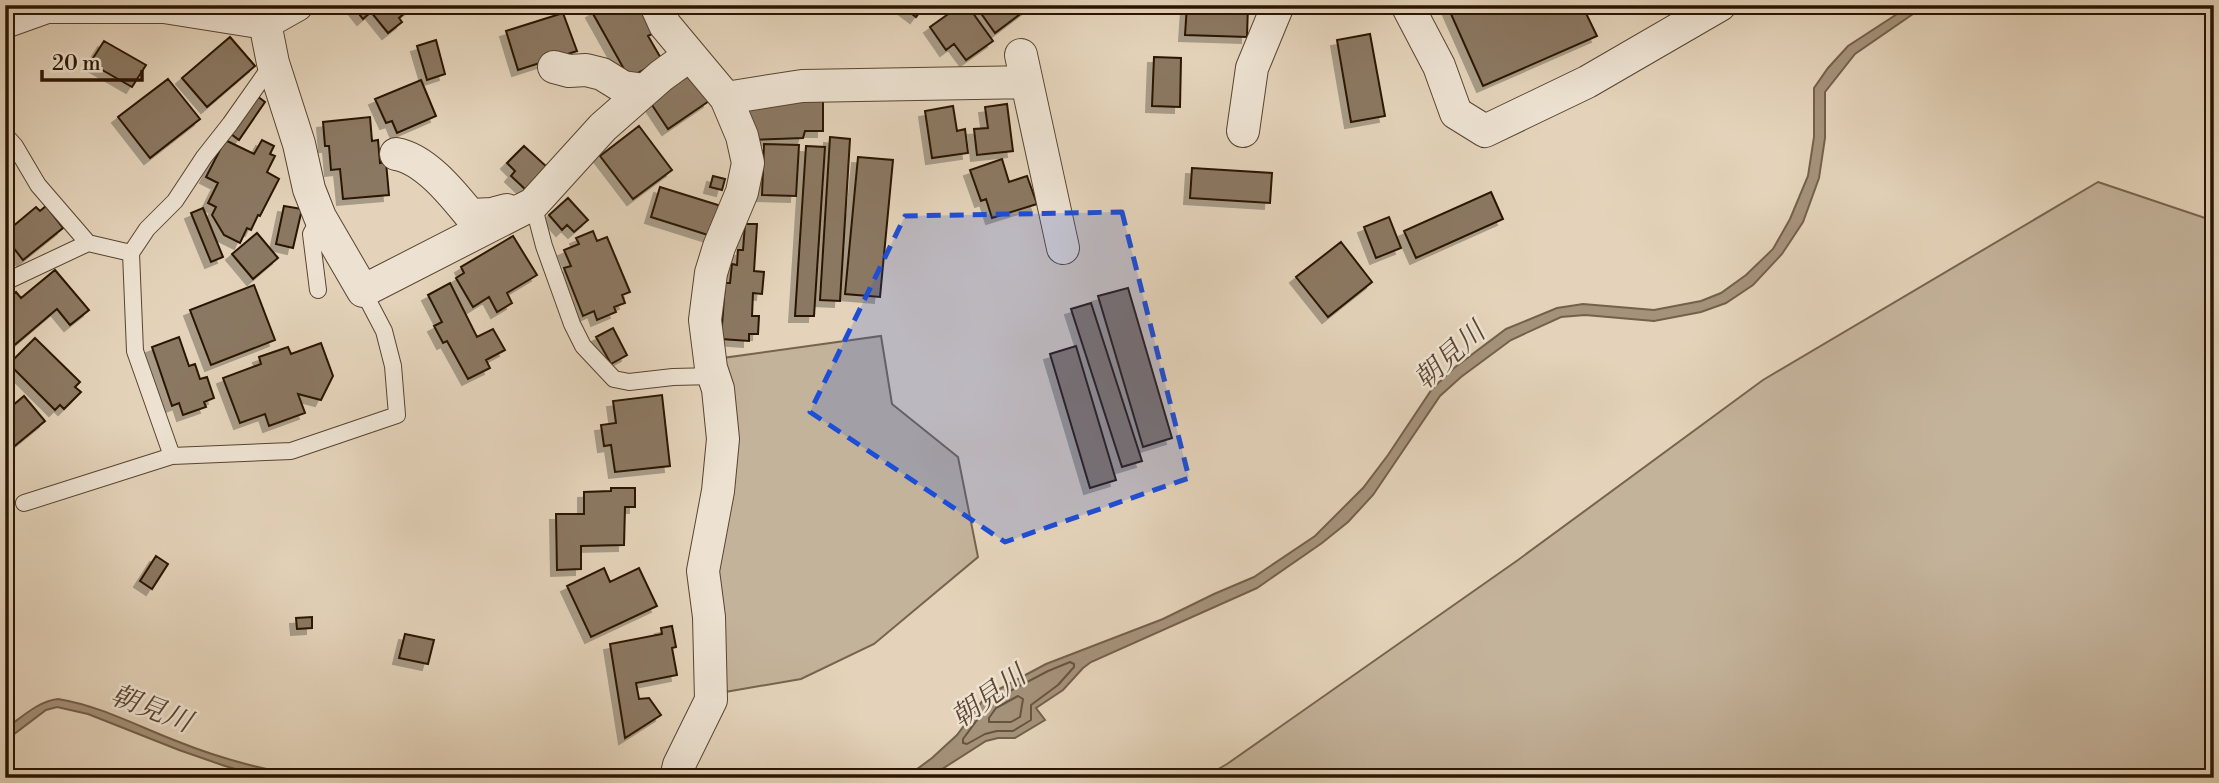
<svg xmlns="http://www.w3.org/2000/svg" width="2219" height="783" viewBox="0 0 2219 783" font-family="'Libre Bodoni','Noto Serif JP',serif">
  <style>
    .green { fill: #c4b39b; stroke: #77644e; stroke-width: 2 }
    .water { fill: #a5927b; stroke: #74604b; stroke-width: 2 }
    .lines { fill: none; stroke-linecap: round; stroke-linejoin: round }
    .shore { stroke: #68543e; stroke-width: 2 }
    .building { fill: #8b7862; stroke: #2a1502; stroke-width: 2; filter: url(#shadow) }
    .service-casing { stroke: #584430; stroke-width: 18 }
    .minor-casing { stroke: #584430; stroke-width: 34 }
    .service { stroke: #ede2d2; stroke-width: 16 }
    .minor { stroke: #ede2d2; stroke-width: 32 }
    .marked { fill: #1d4ed8; fill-opacity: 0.2; stroke: #1d4ed8; stroke-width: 5; stroke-dasharray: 14 9; stroke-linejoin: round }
    .labels { text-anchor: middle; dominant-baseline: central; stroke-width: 5; stroke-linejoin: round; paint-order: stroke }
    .water-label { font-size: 28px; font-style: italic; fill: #5b4732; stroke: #ede2d2 }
  </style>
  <defs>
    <filter id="shadow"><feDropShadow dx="-6" dy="6" stdDeviation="0" flood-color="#0004"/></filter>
  </defs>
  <rect width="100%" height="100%" fill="#e4d3ba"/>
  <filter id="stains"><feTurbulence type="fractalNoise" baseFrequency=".00286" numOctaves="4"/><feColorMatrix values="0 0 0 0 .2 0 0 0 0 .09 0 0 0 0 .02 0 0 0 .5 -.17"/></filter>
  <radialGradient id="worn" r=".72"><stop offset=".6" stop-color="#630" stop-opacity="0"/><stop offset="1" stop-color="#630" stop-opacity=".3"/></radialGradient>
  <path class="green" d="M2098,182L2214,221V778H1203L1227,764L1518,560L1763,380Z
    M881,336L892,404L958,457L978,557L874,644L801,679L725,692L713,557L723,358Z"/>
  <path class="water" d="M1911,5H1926L1855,54L1825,92V138L1819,178L1803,222L1782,254L1753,285L1726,303L1701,312L1654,321L1585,315L1561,317L1511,340L1461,377L1440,396L1373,495L1348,522L1322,543L1257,588L1091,662L1083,668L1063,690L1036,708L1045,720L1015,738H998L986,741L928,778H905L932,758L957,735L986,696L1046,664L1163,619L1214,594L1254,577L1315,536L1363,488L1388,455L1432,389L1454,368L1506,329L1557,308L1583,304L1654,310L1701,301L1721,293L1746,275L1773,249L1790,219L1808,176L1814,137V88L1828,68L1848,46Z
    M58,699C101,706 139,727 179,742C221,759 265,770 309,778H267L225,766L179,750L88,714L57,707L46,710L5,741V729C21,718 38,701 58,699Z"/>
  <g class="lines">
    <path class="shore" d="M1070,662L1074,664V667L1058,685L1031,705V720L1013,731H997L985,734L967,744L963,743V739L991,701L1048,671Z
      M1018,696L1023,699L1020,717L1011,722H989V718L996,708Z"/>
  </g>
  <path class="building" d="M352,5H411L412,7L399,18L402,22L388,33L371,12L363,19Z
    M603,5H638L654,33L648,36L662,60L629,78L592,12Z
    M900,5H925L916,17Z
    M961,5H967L993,41L966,60L954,44L946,50L930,27Z
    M975,5H1030L1031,6L995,33Z
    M1187,5H1248L1247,37L1185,35Z
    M1447,5H1582L1597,36L1483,86Z
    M563,13L577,51L518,70L506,31Z
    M1370,34L1385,116L1351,122L1337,40Z
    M230,37L255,66L207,107L182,78Z
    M436,40L445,74L427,80L417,46Z
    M104,41L146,65L132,87L90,63Z
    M1154,57L1181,58L1180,107L1152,106Z
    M691,74L709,101L668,129L650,102Z
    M168,79L200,119L150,158L118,117Z
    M421,80L436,116L397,133L392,121L386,123L375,99Z
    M257,96L265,102L239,140L231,134Z
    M823,98V131H805L803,138L747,140L746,109H759V100Z
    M1007,104L1013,151L977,155L974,129L988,128L985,107Z
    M953,106L957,131L965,129L968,153L932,158L925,111Z
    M370,117L372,141L378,140L380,163L386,162L389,195L343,199L340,169L331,170L329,146H325L323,122Z
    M639,126L672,170L633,199L600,156Z
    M830,137L850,139L840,301L820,300Z
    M225,140L254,154L262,140L274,146L270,154L275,156L267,172L279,179L260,216L258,215L251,230L247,228L240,243L224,235L212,215L216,207L208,203L218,183L206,177Z
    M764,144L799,145L796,196L762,195Z
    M524,146L548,168L526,190L511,176L515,171L507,163Z
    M806,146L825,147L814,316H795Z
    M858,157L893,160L880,297L845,294Z
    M1002,159L1009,182L1027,176L1037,204L992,218L986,199L981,201L970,170Z
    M1192,168L1272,173L1270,203L1190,198Z
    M713,176L725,179L722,190L710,187Z
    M660,187L721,206L711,236L651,217Z
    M1491,192L1503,219L1416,258L1404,231Z
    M568,198L588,220L574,232L567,225L562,230L549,215Z
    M46,206L63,228L23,260L5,237L13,231L11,228L36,207L40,211Z
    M284,206L302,209L293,248L276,244Z
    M203,208L223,257L211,262L191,213Z
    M1389,217L1401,248L1376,258L1364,227Z
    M745,224H757L754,271L764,272L762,294L753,293L752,316H759L758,334H749V341L721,339L725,283H730L732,264L737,265L738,250H743Z
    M593,231L597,241L607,237L630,292L622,295L625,303L614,307L616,312L597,320L594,311L583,316L564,268L571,266L564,250L579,244L576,238Z
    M257,233L278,258L253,279L232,254Z
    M513,236L537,275L507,293L512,303L497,312L489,297L473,307L456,278L464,273L461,267Z
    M1341,242L1372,282L1328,317L1296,277Z
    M55,270L89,310L70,325L57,309L11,348L5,341V308L7,306L5,302L16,292L21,298Z
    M450,283L477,337L493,329L505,350L486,360L490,368L468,379L447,341L443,343L434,326L442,322L428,295Z
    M254,285L275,340L211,365L190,310Z
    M1128,288L1172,438L1143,447L1098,296Z
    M1091,303L1142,461L1122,467L1071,309Z
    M613,328L627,355L611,364L596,337Z
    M179,337L189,366L195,364L200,379L207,377L214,398L204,402L206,407L183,415L179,403L172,406L152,347Z
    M35,338L80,382L75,387L81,392L64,409L60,405L55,410L9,364Z
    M321,343L333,376L321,400L298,394L305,413L269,426L265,414L240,423L223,378L261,364L259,357L288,347L291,354Z
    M1076,346L1116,480L1090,488L1050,354Z
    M662,395L670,466L615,472L611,445L604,446L601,425L616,423L613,401Z
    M24,396L45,421L5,454V412Z
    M611,488H635V507H625L624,545L581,546V569L557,570L556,514H584V492L611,491Z
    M156,556L168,564L152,589L140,581Z
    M604,568L610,582L639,568L657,606L591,637L567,586Z
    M312,617V628L297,629L296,618Z
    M672,626L676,647L672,648L677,675L636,683L639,699L649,698L661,715L625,738L610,644L662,634L661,628Z
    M405,634L434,640L428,664L399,658Z"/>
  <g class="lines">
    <g class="service-casing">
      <path id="service" d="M5,135L15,146L38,185L88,243L131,253
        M533,204L544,246L572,324L583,346L614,379L629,382L673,377L714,376
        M5,282L88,243
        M318,290L311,234L320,217
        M172,456L135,351L131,253L147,229L175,201L204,157L230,124L273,63
        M24,503L172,456L291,451L397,415L393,366L384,331L363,291"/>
    </g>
    <g class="minor-casing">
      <path id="minor" d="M656,5L665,25L726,98L742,136L748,163L742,192L719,247L711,273L705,320L711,368L718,389L723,439L718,491L703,571L709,617L711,700L679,765L676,778
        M1407,5L1439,66L1456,113L1485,131L1587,82L1720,5
        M5,22L47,7H164L265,23L297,5
        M265,23L273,63L299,144L309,189L320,217L363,291L533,204L603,127L661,76L690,55
        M1021,55L1063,248
        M554,67L569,71L586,70L602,74L623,87L645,90
        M726,98L802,86L1026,82
        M1243,131L1252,68L1278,5
        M396,154C425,159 452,193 470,215L492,214L507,210"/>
    </g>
    <use href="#service" class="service"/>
    <use href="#minor" class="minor"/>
  </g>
  <path class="marked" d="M1122,212L1189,478L1005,542L810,412L905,216Z"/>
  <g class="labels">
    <g class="water-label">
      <text transform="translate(1450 356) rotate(-42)">朝見川</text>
      <text transform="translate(989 697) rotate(-36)">朝見川</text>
      <text transform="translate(151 709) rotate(21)">朝見川</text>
    </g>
  </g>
  <rect width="2219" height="783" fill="none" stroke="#e4d3ba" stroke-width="28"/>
  <rect x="7" y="7" width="2205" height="769" fill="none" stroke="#2a1502" stroke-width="3.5"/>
  <rect x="14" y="14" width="2191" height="755" fill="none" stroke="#2a1502" stroke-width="2"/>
  <path d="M42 70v10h100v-10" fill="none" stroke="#2a1502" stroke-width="3.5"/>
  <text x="52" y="70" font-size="21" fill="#2a1502" stroke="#ede2d2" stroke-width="5" paint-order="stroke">20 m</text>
  <rect width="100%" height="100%" filter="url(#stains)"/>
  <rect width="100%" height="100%" fill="url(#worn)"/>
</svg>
